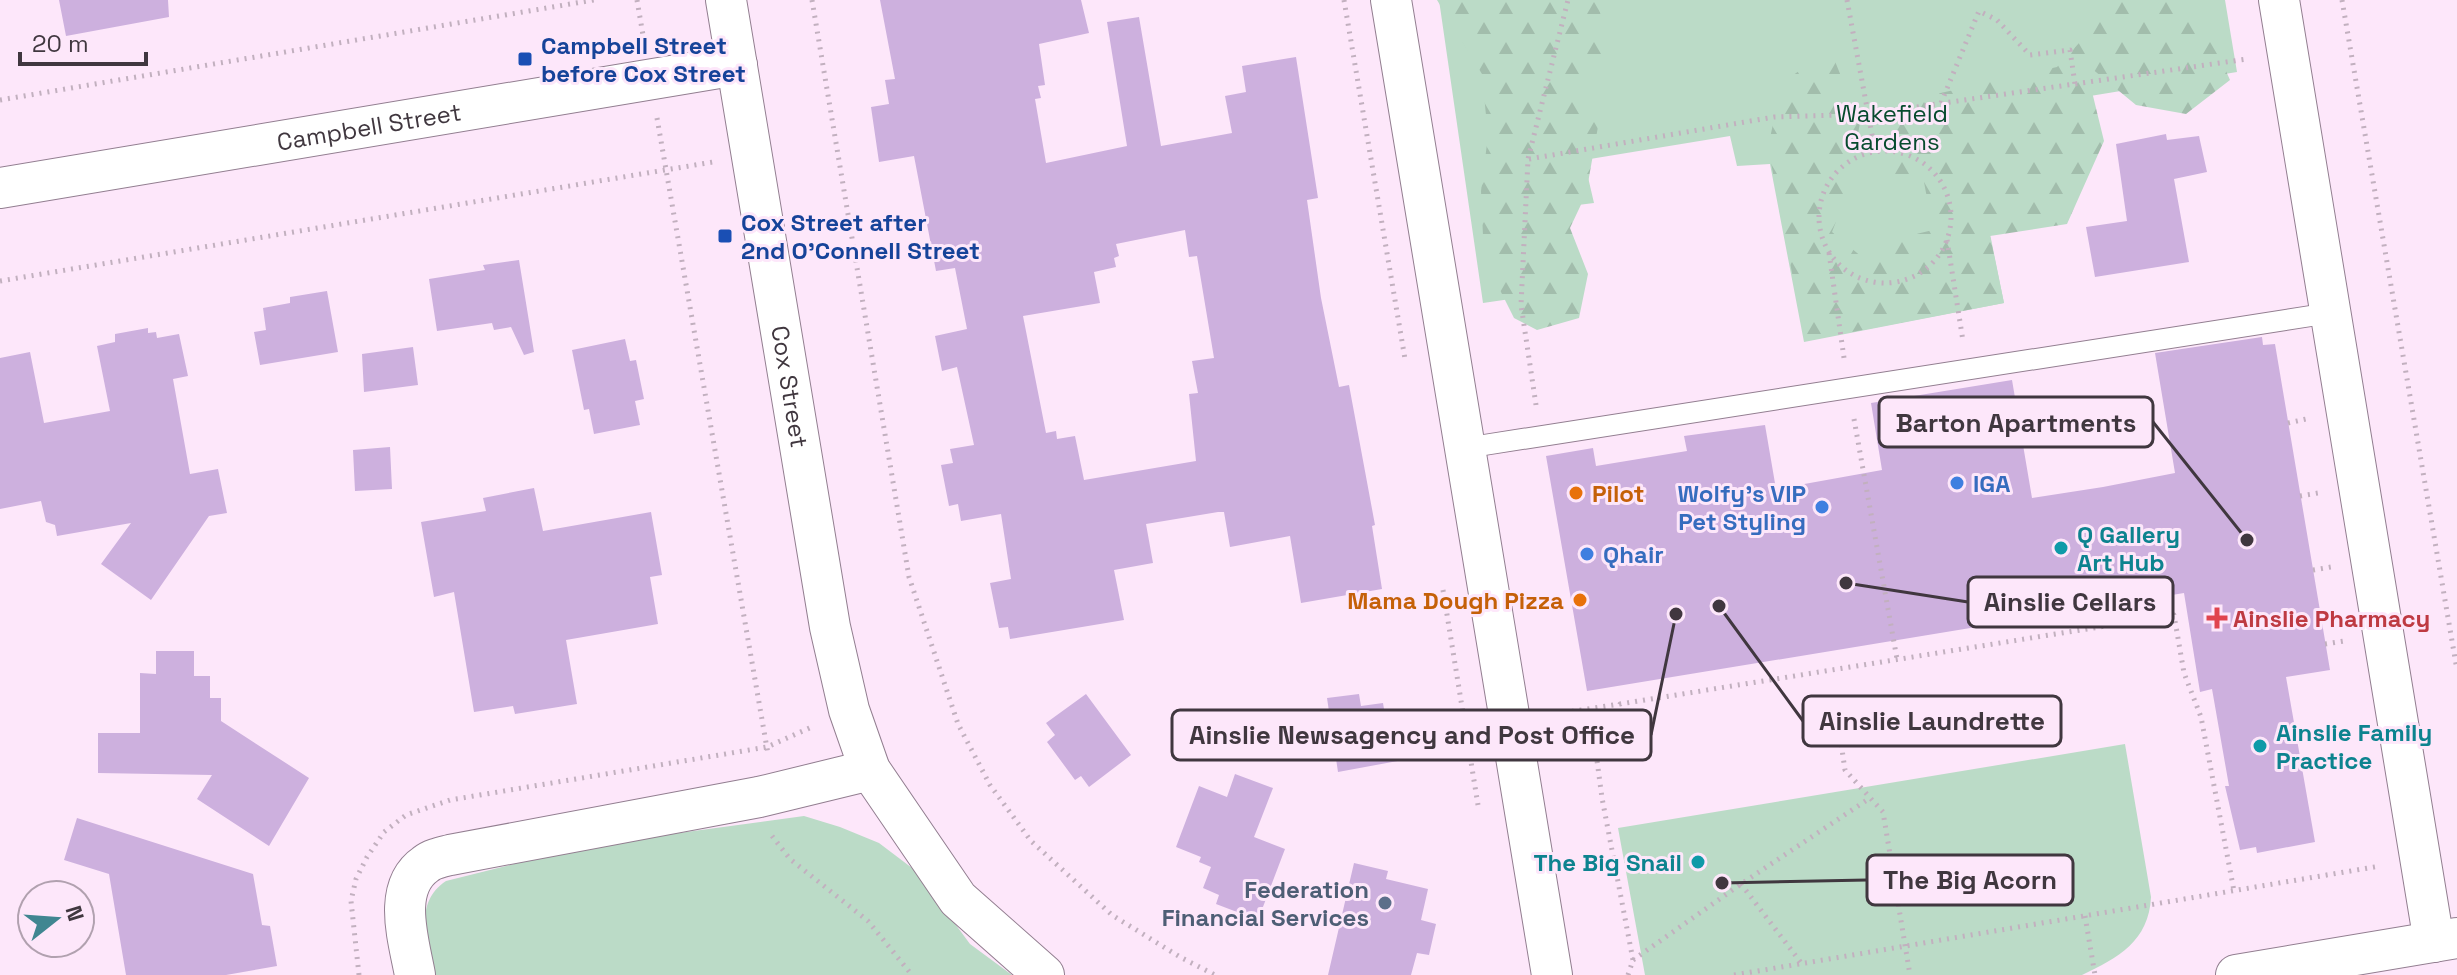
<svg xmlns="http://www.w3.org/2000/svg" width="2457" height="975" viewBox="0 0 2457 975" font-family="'Space Grotesk',sans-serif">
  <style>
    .green { fill: #bbdbc7 }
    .forest { fill: url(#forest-firs) }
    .building { fill: #cdb0de; fill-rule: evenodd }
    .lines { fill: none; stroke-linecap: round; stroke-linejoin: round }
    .lane-casing { stroke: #927e90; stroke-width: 22 }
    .street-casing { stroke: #927e90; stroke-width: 42 }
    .path { stroke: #c2b0bf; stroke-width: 5; stroke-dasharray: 2 6; stroke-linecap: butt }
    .lane { stroke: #fff; stroke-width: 20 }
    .street { stroke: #fff; stroke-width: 40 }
    .transit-dot { fill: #1a4fb4; stroke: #fde7fa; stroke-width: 3 }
    .shop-dot { fill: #3f7fe0; stroke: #fde7fa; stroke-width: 3 }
    .food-dot { fill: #e8710a; stroke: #fde7fa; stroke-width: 3 }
    .culture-dot { fill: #0f9aa8; stroke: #fde7fa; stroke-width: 3 }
    .health-dot { fill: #e0444e; stroke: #fde7fa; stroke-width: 3 }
    .service-dot { fill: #5c6f8a; stroke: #fde7fa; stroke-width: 3 }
    .labels { text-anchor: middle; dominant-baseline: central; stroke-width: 6; stroke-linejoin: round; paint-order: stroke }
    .transit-label { font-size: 24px; font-weight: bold; fill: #164399; stroke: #fde7fa; text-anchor: start }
    .park-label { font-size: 24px; fill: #074b2e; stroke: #fde7fa }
    .street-label { font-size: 24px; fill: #40373f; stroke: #fde7fa }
    .shop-label { font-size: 24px; font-weight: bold; fill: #366cbe; stroke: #fde7fa; text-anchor: start }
    .food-label { font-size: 24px; font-weight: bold; fill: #c56008; stroke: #fde7fa; text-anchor: start }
    .culture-label { font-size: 24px; font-weight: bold; fill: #0d838f; stroke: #fde7fa; text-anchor: start }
    .health-label { font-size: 24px; font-weight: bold; fill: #be3a42; stroke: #fde7fa; text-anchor: start }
    .service-label { font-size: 24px; font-weight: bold; fill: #4e5e75; stroke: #fde7fa; text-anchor: end }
    .leader { fill: none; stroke: #40373f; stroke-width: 3 }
    .callout-dot { fill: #40373f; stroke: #fde7fa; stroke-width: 3 }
    .callout { fill: #fde7fa; stroke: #40373f; stroke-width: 3 }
    .callout-label { font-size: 26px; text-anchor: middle; font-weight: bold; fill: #40373f }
  </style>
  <defs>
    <pattern id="forest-firs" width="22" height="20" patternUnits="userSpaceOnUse" patternTransform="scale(2)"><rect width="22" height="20" fill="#bbdbc7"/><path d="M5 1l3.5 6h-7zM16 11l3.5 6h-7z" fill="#a2bdac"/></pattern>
  </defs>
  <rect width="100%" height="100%" fill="#fde7fa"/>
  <path class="green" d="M1439,0H2225L2237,72L2035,105L1989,229L2004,303L1804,342L1770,164L1737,166L1730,136L1584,160L1594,203L1562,207L1545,294L1483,303Z
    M2125,744L2151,897C2149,941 2118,958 2082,975H1645L1618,828Z
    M804,816L840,827L879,843L916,871L970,944L1012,975H433C427,941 413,903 446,881L590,845Z"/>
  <path class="forest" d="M1437,0H1610L1599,9L1612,51L1580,83L1599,121L1586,194L1570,228L1588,274L1579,318L1537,330L1514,318L1484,258L1481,191L1488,136L1482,74Z
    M2082,0H2180L2210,35L2230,80L2186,114L2136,105L2085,63L2104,141L2067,224L1990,236L2004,303L1805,341L1768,147L1782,83L1830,49L1860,123L1847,193L1832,232L1869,263L1891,240L1933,230L1924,182L1887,173L1891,104L2057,67L2079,43L2089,7Z"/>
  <path class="building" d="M59,0H168L169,17L66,36Z
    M880,0H1081L1089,33L1039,44L1045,85L1038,86L1041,98L1035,99L1046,163L1127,146L1107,22L1139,17L1161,146L1232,133L1225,96L1246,92L1242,66L1296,57L1318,198L1307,200L1321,298L1339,387L1349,385L1375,525L1372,526L1382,589L1301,603L1290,536L1230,547L1224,512H1218L1146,524L1153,563L1114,570L1124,620L1010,639L1008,627L999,628L990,583L1011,579L1001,514L961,521L958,504L949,506L941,465L953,463L950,449L974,445L957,367L942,371L935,336L967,329L955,268L936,271L914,156L879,162L871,107L889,104L885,80L895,79ZM1185,230L1189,257L1197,256L1214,358L1192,361L1198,393L1189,394L1196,461L1084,480L1075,436L1057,439L1056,431L1046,433L1023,316L1100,303L1094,272L1116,267L1114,258L1119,256L1116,244Z
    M2166,134L2167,140L2199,136L2207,172L2174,179L2189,262L2095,277L2086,227L2127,221L2116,144Z
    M519,260L534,352L524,355L511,327L494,330L492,323L437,331L429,279L485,270L483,265Z
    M327,291L338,352L260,365L254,332L266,330L263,308L290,303V297Z
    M148,328V333L156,332L157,338L179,334L188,376L173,379L190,474L218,469L227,513L209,516L151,600L101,564L131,523L57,536L55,525L46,522L41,501L0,509V358L30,352L44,423L110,411L97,346L115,342V334Z
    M2262,337L2263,345L2275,344L2330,670L2286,677L2315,842L2257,853L2256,847L2240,850L2225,786H2229L2212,689L2200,692L2184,593L1587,691L1546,456L1593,448L1596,466L1687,451L1684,436L1765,425L1776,489L1882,470L1871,403L2012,380L2032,498L2103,487L2175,473L2155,353Z
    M625,339L630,361L636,360L644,399L635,401L640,425L594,434L589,409L584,410L572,350Z
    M413,347L418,385L364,392L362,354Z
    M390,447L392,489L355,491L353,450Z
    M534,488L543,531L651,512L662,575L650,577L658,624L566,640L577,704L515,714L513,706L474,712L454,592L434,597L421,522L486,511L483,498Z
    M156,651H194V676H210V698H221V721L309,778L269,846L197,799L212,775L98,773V733H140V673L156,674Z
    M1086,694L1131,755L1089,787L1081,776L1075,780L1047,742L1055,735L1046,723Z
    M1359,694L1361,706L1383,703L1386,721L1396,719L1403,760L1338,772L1327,698Z
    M1235,774L1273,788L1254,837L1285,849L1258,920L1216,904L1219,895L1203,888L1211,867L1199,862L1201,857L1176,847L1199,786L1227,797Z
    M77,818L253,874L262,925L270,926L277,966L226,975H126L109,874L64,860Z
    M1354,863L1388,871L1386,879L1428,889L1421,920L1436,924L1429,955L1417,953L1411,975H1328Z"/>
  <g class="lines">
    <g class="lane-casing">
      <path id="lane" d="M1465,448L2330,313"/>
    </g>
    <g class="street-casing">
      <g id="street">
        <path id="s1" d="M726,0L830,627L849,710L870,770L958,899L1044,975"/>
        <path d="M1391,0L1552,975"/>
        <path d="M2279,0L2434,942"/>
        <path id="s2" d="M0,188L737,65"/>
        <path d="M415,975C409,941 391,888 426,864C432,859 442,857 450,855L759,797L870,770"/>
        <path d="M2236,975L2457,938"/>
      </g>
    </g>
    <path class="path" d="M637,0L644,41
      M812,0L909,577L958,724L990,785L1031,841L1112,915L1180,957L1215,975
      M1344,0L1405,359
      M1847,0L1875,151
      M2342,0L2457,670
      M0,100L594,0
      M1941,103L1979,11L1997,20L2030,55L2070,50L2075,84
      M657,118L768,754
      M1819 217a66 66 0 1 1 132 0a66 66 0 1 1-132 0Z
      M1529,159L1774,117L1868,114L2247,59
      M1947,240L1963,341
      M1829,253L1844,358
      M0,281L713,162
      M1536,405L1521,305L1528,159L1568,0
      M1854,419L1897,659
      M2288,423L2306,419
      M2300,496L2318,493
      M2313,570L2331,567
      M1443,590L1478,805
      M2325,644L2344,641
      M1548,715L1620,704
      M1839,729L1845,770L1883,812L1910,975
      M772,836L790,859L868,921L912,975
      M1741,884L1802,964
      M2085,916L2095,975
      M1633,960L1741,884L1870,798
      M359,975L351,901L356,879L367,857L384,832L406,815L450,800L767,747L814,726
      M1628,975L1633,960L1602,798L1596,753L1620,704L2174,615L2184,673L2201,717L2234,891
      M1734,975L2380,866"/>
    <use href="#lane" class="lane"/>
    <use href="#street" class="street"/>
  </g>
  <g class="transit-dot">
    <rect x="517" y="51" width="16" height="16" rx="4"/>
    <rect x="717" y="228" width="16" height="16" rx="4"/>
  </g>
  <g class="shop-dot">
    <circle cx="1957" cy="483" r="8"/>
    <circle cx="1822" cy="507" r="8"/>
    <circle cx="1587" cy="554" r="8"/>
  </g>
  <g class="food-dot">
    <circle cx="1576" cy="493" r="8"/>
    <circle cx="1580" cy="600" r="8"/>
  </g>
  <g class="culture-dot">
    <circle cx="2061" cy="548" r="8"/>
    <circle cx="2260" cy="746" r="8"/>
    <circle cx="1698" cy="862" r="8"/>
  </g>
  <path class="health-dot" d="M2213 606h8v8h8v8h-8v8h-8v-8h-8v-8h8z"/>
  <circle class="service-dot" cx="1385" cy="903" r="8"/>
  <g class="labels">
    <g class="transit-label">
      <text x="541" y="45">Campbell Street<tspan x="541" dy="28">before Cox Street</tspan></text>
      <text x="741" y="222">Cox Street after<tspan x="741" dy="28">2nd O'Connell Street</tspan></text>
    </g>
    <g class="park-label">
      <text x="1892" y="113">Wakefield<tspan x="1892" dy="28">Gardens</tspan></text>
    </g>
    <g class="street-label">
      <text stroke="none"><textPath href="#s2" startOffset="374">Campbell Street</textPath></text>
      <text stroke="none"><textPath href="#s1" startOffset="392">Cox Street</textPath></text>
    </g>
    <g class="shop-label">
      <text x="1973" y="483">IGA</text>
      <text x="1806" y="493" text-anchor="end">Wolfy's VIP<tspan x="1806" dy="28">Pet Styling</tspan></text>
      <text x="1603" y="554">Qhair</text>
    </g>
    <g class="food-label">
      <text x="1592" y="493">Pilot</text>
      <text x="1564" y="600" text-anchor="end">Mama Dough Pizza</text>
    </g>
    <g class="culture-label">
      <text x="2077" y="534">Q Gallery<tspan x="2077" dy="28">Art Hub</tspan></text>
      <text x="2276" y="732">Ainslie Family<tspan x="2276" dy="28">Practice</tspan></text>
      <text x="1682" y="862" text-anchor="end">The Big Snail</text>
    </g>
    <g class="health-label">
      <text x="2233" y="618">Ainslie Pharmacy</text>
    </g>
    <g class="service-label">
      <text x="1369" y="889">Federation<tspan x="1369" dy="28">Financial Services</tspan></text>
    </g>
  </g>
  <path class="leader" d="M2247 540L2153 422M1846 583L1968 602M1719 606L1803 721M1676 614L1651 735M1722 883L1867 880"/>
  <g class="callout-dot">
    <circle cx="2247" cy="540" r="8"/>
    <circle cx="1846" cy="583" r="8"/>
    <circle cx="1719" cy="606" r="8"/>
    <circle cx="1676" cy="614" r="8"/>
    <circle cx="1722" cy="883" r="8"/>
  </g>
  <g class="callout">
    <rect x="1879" y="397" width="274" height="50" rx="8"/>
    <rect x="1968" y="577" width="205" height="50" rx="8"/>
    <rect x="1803" y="696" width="258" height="50" rx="8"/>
    <rect x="1172" y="710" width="479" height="50" rx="8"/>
    <rect x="1867" y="855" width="206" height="50" rx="8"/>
  </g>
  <g class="callout-label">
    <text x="2016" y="432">Barton Apartments</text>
    <text x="2070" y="611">Ainslie Cellars</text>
    <text x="1932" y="730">Ainslie Laundrette</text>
    <text x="1412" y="744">Ainslie Newsagency and Post Office</text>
    <text x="1970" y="889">The Big Acorn</text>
  </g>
  <g transform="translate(56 919) rotate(73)"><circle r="38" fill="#fde7fa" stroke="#b1a1af" stroke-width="2"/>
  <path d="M0-6L14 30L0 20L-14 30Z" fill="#408691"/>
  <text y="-12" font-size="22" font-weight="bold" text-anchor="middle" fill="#40373f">N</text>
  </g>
  <path d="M20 52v12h126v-12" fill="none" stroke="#40373f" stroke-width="4"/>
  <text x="32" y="52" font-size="24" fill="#40373f" stroke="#fde7fa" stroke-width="6" paint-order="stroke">20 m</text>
</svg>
